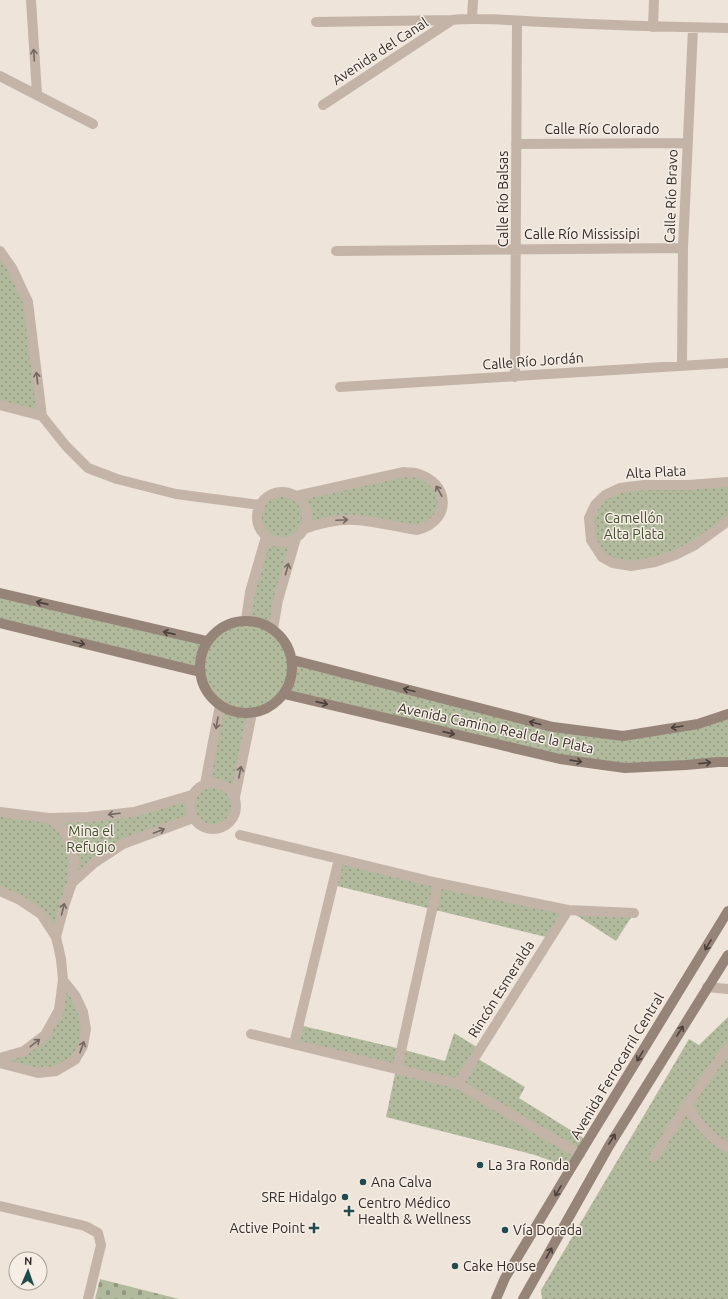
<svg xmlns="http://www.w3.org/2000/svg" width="728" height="1299" viewBox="0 0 728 1299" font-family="Ubuntu,sans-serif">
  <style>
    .cemetery { fill: url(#cemetery-stones) }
    .park { fill: url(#park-dots) }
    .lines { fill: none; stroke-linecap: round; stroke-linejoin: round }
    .street { stroke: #c4b4a8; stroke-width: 10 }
    .secondary { stroke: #978479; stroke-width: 10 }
    .oneway { stroke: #746861 }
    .oneway2 { stroke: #4b403c }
    .poi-dot { fill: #224b4d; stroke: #f6eee5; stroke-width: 1.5 }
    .labels { text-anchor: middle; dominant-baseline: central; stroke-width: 3; stroke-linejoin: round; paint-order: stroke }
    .street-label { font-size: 14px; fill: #322a27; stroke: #f6eee5 }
    .park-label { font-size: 14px; fill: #424d2e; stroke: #f6eee5 }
    .poi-label { font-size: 14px; fill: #322a27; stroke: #f6eee5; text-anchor: start }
  </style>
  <defs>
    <pattern id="cemetery-stones" width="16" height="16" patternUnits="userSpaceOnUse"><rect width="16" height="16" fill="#b1ba9c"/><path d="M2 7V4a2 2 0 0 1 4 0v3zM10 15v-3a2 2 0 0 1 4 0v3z" fill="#91977f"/></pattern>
    <pattern id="park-dots" width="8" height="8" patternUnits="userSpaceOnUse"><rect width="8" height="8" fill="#b1ba9c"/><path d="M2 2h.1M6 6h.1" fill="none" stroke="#91977f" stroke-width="1.8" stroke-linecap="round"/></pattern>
  </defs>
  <rect width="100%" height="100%" fill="#eee4da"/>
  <path class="cemetery" d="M100,1279L179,1299H95Z"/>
  <path class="park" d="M0,251L28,302L42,416L0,405Z
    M403,472L429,479L443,502L426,527L356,520L302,533L296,538L273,628C283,638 289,646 293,660L553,727L623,736L728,714V762L625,768L560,759L284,694C274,704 266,710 252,713L235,797C241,826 214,839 193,818L123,844L72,883L56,937L41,914L0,891V812L88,817L192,795L195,790L205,784L220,705C208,695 204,687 200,672L0,623V593L207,641C221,627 226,624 246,620L266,537C264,535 261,532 260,530C250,514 263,493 281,492C286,492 291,494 296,496Z
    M728,482V521L655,562L613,563L591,540L595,505L620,488Z
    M339,859L568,910L634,913L616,941L568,910L550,938L333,885Z
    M63,980L86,1029L75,1060L38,1073L0,1058L45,1035L59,1010Z
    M728,1017V1299H542L541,1290L689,1039L699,1045Z
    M299,1025L401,1049L445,1061L454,1033L480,1049L475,1057L525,1087L519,1098L588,1141L571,1168L535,1155L386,1117L396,1069L294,1044Z"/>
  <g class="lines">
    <path class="street" d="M31,0L37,94
      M472,18L473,0
      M316,22L452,20C483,17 514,21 544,22C605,25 667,27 728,28
      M653,27L654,0
      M0,76L93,124
      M323,105L452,20
      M516,144L688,143
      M0,251L12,268L28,302L42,416L66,446L88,468L117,479L176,494L260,505
      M336,251L683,248
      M682,366L683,248L693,28
      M515,377L517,21
      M340,387L728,363
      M0,405L42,416
      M728,482L688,485H644L620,488L605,495L595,505L589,518L591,540L602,557L613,563L631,566L655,562L675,555L695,545L728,521
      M257 517a25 25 0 1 1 50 0a25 25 0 1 1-50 0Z
      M296,496L404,472C407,473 412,472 416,473C450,482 453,521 417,530C396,527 376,521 355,520C337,519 321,523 304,529
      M246,620L250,592L266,537
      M273,629L278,600L296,538
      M190 806a23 23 0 1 1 46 0a23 23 0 1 1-46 0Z
      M205,784L220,705
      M235,797L252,713
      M0,812L49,818L88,817L134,812L192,795
      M49,818L63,829L71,846L74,861L72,883
      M240,835L438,883L568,910L634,913
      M0,891L20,900L41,914L56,937
      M707,987L728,989
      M251,1034L458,1084L580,1154
      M294,1044L339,859
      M0,1058L24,1051L45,1035L59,1010L63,980L61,959L56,937L65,903L72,883L94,863L123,844L193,818
      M0,1063L38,1073L56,1071L75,1060L83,1046L86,1029L83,1012L75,995L63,980
      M397,1069L438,883
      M458,1084L568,910
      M687,1105C697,1123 710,1138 728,1148
      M654,1157C677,1119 701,1083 728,1048
      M0,1206L85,1226L98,1233L101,1245L88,1299"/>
    <path class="secondary" d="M0,593L207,641
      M200 667a46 46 0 1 1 92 0a46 46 0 1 1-92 0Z
      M0,623L200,672
      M293,660L553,727L623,736L698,724L728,714
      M284,694L560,759L625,768L686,765L718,762H728
      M496,1299L505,1278L571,1168L728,911
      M523,1299L609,1146L728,955"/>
  </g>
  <defs><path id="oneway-shaft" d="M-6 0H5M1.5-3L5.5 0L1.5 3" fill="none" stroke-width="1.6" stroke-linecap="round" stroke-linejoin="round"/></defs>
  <g class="oneway">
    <use href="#oneway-shaft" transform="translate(34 55) rotate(-94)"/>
    <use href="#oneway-shaft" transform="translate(37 378) rotate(-97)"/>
    <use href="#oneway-shaft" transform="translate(439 491) rotate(-119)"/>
    <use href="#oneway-shaft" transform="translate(342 520) rotate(-3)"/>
    <use href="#oneway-shaft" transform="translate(287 569) rotate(-75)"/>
    <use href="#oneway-shaft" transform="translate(217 723) rotate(100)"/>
    <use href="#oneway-shaft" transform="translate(240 772) rotate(-79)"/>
    <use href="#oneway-shaft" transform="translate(114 814) rotate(173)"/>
    <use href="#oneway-shaft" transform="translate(159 831) rotate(-21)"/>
    <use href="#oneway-shaft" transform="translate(63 909) rotate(-76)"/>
    <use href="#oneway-shaft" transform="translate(35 1043) rotate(-38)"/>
    <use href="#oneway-shaft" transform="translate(82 1047) rotate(-70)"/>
  </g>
  <g class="oneway2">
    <use href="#oneway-shaft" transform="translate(42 603) rotate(-167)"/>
    <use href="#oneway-shaft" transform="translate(169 633) rotate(-167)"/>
    <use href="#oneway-shaft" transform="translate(79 643) rotate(14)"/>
    <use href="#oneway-shaft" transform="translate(409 690) rotate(-166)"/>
    <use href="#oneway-shaft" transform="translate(322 703) rotate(13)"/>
    <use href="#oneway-shaft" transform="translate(535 723) rotate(-166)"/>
    <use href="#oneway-shaft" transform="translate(677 727) rotate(171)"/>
    <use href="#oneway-shaft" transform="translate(449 733) rotate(13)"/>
    <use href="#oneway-shaft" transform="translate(576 761) rotate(8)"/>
    <use href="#oneway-shaft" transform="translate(705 763) rotate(-6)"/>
    <use href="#oneway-shaft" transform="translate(708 945) rotate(121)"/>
    <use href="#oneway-shaft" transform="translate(680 1031) rotate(-58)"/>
    <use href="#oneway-shaft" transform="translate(640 1056) rotate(121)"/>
    <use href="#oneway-shaft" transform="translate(612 1139) rotate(-58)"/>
    <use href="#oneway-shaft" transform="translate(558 1191) rotate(120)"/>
    <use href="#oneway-shaft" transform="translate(549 1253) rotate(-61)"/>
  </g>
  <g class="poi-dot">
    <circle cx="480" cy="1165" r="4"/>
    <circle cx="363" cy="1182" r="4"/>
    <circle cx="345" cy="1197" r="4"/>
    <path d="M347 1205h4v4h4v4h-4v4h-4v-4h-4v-4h4z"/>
    <path d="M312 1222h4v4h4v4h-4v4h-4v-4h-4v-4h4z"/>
    <circle cx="505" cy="1230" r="4"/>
    <circle cx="455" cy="1266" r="4"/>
  </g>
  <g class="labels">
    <g class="street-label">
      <text transform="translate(380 51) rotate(-33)">Avenida del Canal</text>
      <text x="602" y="129">Calle Río Colorado</text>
      <text transform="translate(671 196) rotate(-88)">Calle Río Bravo</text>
      <text transform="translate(503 199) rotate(-90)">Calle Río Balsas</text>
      <text x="582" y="234">Calle Río Mississipi</text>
      <text transform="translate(533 361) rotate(-4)">Calle Río Jordán</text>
      <text transform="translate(656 472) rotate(-3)">Alta Plata</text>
      <text transform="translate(496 728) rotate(12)">Avenida Camino Real de la Plata</text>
      <text transform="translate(501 989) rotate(-58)">Rincón Esmeralda</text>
      <text transform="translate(617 1066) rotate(-59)">Avenida Ferrocarril Central</text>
    </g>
    <g class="park-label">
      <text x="634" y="518">Camellón<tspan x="634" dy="16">Alta Plata</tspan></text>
      <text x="91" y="831">Mina el<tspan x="91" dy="16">Refugio</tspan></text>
    </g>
    <g class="poi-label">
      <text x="488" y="1165">La 3ra Ronda</text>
      <text x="371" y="1182">Ana Calva</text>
      <text x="337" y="1197" text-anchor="end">SRE Hidalgo</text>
      <text x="358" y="1203">Centro Médico<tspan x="358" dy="16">Health &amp; Wellness</tspan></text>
      <text x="305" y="1228" text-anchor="end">Active Point</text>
      <text x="513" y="1230">Vía Dorada</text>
      <text x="463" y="1266">Cake House</text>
    </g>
  </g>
  <g transform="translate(28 1271) rotate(2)"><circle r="19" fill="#f6eee5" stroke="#a8a099"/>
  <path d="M0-3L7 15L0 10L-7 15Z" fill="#224b4d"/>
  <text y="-6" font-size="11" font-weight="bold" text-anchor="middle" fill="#322a27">N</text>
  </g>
</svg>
